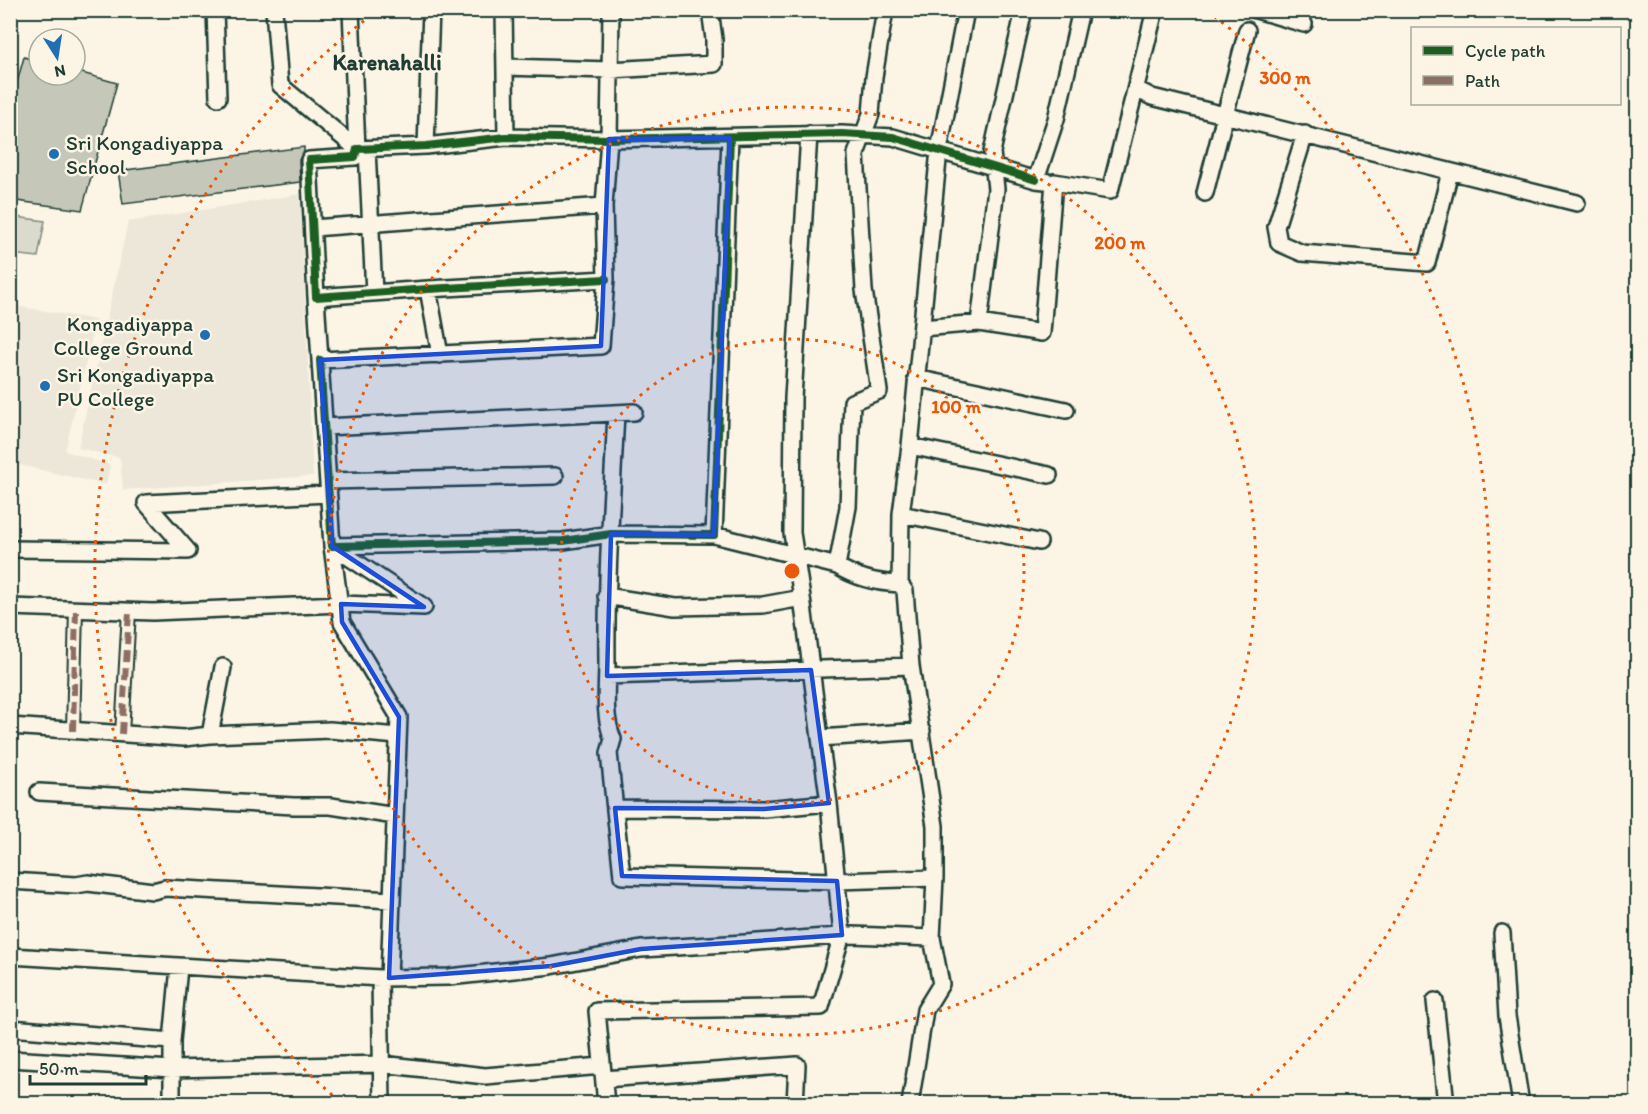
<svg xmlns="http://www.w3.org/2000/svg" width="1648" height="1114" viewBox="0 0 1648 1114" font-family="Itim,sans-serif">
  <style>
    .built { fill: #ece7d8 }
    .green { fill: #dcdacc; stroke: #7e8c80; stroke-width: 1.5 }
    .building { fill: #c5c7b9; stroke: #1f3d34; stroke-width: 1.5 }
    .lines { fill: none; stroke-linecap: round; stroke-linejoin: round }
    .pedestrian-casing { stroke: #1f3d34; stroke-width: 16 }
    .minor-casing { stroke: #1f3d34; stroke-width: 20 }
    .pedestrian { stroke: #fcf5e5; stroke-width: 12 }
    .minor { stroke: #fcf5e5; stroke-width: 15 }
    .quiet { stroke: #8d6e63; stroke-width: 6; stroke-dasharray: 12 6; stroke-linecap: butt }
    .cycleway-casing { stroke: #fcf5e5; stroke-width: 11 }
    .cycleway { stroke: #1b5e20; stroke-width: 8 }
    .marked { fill: #1d4ed8; fill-opacity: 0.2; stroke: #1d4ed8; stroke-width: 4.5; stroke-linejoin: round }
    .ring { fill: none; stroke: #e8590c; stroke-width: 3; stroke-dasharray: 3 6 }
    .poi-dot { fill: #1f6fb2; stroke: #fcf5e5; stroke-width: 2 }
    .labels { text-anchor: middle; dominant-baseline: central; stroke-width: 5; stroke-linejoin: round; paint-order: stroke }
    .poi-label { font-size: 21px; fill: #1f3d34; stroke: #fcf5e5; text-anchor: start }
    .neighbourhood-label { font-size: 22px; font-weight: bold; fill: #1f3d34; stroke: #fcf5e5 }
    .centre { fill: #e8590c; stroke: #fcf5e5; stroke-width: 3 }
    .ring-label { font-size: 18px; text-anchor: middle; font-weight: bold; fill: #e8590c; stroke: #fcf5e5; stroke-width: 5; stroke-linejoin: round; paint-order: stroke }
  </style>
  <rect width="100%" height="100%" fill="#fcf5e5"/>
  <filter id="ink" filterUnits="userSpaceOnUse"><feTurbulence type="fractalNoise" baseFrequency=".0167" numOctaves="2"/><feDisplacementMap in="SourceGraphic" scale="12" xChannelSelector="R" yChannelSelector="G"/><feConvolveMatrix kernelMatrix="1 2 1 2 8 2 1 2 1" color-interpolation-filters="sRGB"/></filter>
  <g filter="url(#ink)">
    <path class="built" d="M300,194L313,476L123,490L120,458L78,448L128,222Z
      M11,305L96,320L65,451L110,465L106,485L11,463Z"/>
    <path class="green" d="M16,217L45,221L38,257L11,254V244Z"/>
    <path class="building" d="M24,57L39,61V75H75V71L117,83L82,210L10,200V108Z
      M304,147V152L299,160L300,182L123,204L118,171Z"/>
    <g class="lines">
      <g class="pedestrian-casing">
        <path id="pedestrian" d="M73,731L76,609
          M122,734L129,611"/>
      </g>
      <g class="minor-casing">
        <path id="minor" d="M215,10L218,98
          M274,10L280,85L357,149L351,10
          M504,10L506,137
          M1256,10L1304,24
          M505,67L610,70L714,64V39L710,10
          M1136,89L1152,97L1577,203
          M809,134L793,398L792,533L802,598L820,738
          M1305,134L1276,227L1279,243L1302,253L1427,263L1450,172
          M426,146L431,10
          M367,149L374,293
          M1045,181L1036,180L1056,119L1081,10
          M1205,193L1247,30
          M313,228L604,206
          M606,279L428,289L316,297L309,160L355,157L357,149L426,146L506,137L609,139L842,134L893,137L1036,180
          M428,289L440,355
          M316,297L320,360L601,346L606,279L604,206L609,139L611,10
          M979,323L996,189L992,152L1024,10
          M922,328L979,323L1042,333L1054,182L1110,191L1155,10
          M320,360L332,546L563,541L611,534L714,535L730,138
          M916,378L1066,410
          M616,413C612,496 606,579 607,662C607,687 603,716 613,739L609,753L622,876L837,881L935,878
          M324,427L634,412
          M910,446L1049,475
          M328,481L555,476
          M901,514L910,446L939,150L966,10
          M714,535L837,566C856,578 878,583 900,584
          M332,546L342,622L399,717L389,978
          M332,546L424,607
          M10,549L188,551L146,503L328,494
          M837,566L848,507L852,402L879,391L864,290L856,154L871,114L874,77L885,10
          M606,596L675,607L763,605L802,598
          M10,607L153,612L341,604L424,607
          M607,676L911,666
          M10,726L184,738L210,735L223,667
          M210,735L330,730L398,736
          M39,792L294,806H331L395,816
          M615,808L764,809L829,803
          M10,881L76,885L88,883L153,891L165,888L392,900
          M1502,933L1507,1016L1521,1104
          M10,956L380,978L449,977L551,966L641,949L745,943L852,935L932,938
          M380,978L382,1104
          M1435,1001L1446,1104
          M10,1028L172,1041
          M10,1059L172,1069L382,1064L485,1076L602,1066
          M604,1079L797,1065L795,1104
          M172,1104V1041L179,967
          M606,1104L597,1011L821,1007L842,935L829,803L820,738L922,731
          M910,1104L925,1010L941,984L932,938L935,878V826L911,666L905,591L900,584L901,514L1039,542"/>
      </g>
      <use href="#pedestrian" class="pedestrian"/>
      <use href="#minor" class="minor"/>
      <path class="quiet" d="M73,731L76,609
        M122,734L129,611"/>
      <g class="cycleway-casing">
        <path id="cycleway" d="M606,279L428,289L316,297L309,160L355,157L357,149L426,146L506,137L609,139L842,134L893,137L1036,180
          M320,360L332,546L563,541L611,534L714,535L730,138"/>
      </g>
      <use href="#cycleway" class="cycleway"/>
    </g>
  </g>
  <path class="marked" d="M730,138L714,535L611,534L607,676L811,670L829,803L764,809L615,808L622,876L837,881L842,935L641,949L551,966L389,978L399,717L342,622L341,604L424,607L332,546L320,360L601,346L609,139Z"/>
  <g class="ring">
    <circle cx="792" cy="571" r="232"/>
    <circle cx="792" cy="571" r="464"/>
    <path d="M339 1101A697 697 0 0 1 377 11M1207 11A697 697 0 0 1 1245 1101"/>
  </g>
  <g class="poi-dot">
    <circle cx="54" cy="154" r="6"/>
    <circle cx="205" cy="335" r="6"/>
    <circle cx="45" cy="386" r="6"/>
  </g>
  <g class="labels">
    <g class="poi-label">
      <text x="66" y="142">Sri Kongadiyappa<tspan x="66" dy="24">School</tspan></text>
      <text x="193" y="323" text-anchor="end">Kongadiyappa<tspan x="193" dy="24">College Ground</tspan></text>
      <text x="57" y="374">Sri Kongadiyappa<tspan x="57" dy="24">PU College</tspan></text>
    </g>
    <g class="neighbourhood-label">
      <text x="387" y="62">Karenahalli</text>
    </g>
  </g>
  <circle cx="792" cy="571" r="9" class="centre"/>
  <g class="ring-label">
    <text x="1285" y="84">300 m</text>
    <text x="1120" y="249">200 m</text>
    <text x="956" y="413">100 m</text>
  </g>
  <rect width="1648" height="1114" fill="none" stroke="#fcf5e5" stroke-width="36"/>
  <rect x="18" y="18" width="1612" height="1078" fill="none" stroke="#1f3d34" stroke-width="2" filter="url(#ink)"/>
  <rect x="1411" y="27" width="210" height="78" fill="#fcf5e5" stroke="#a4ab9e" stroke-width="1.5"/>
  <rect x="1423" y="46" width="30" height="9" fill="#1b5e20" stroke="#a4ab9e" stroke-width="1.5"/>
  <text x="1465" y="57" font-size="18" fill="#1f3d34">Cycle path</text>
  <rect x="1423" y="76" width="30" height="9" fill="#8d6e63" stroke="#a4ab9e" stroke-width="1.5"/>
  <text x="1465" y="87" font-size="18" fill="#1f3d34">Path</text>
  <g transform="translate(57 57) rotate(168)"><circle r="28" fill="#fcf5e5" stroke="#a4ab9e" stroke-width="1.5"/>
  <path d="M0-4.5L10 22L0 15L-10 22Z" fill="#1f6fb2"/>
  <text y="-9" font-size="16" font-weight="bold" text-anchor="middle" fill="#1f3d34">N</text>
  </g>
  <path d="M30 1075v9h116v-9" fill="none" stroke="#1f3d34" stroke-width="3"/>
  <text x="39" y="1075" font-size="18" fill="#1f3d34" stroke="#fcf5e5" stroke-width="4.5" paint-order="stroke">50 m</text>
</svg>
